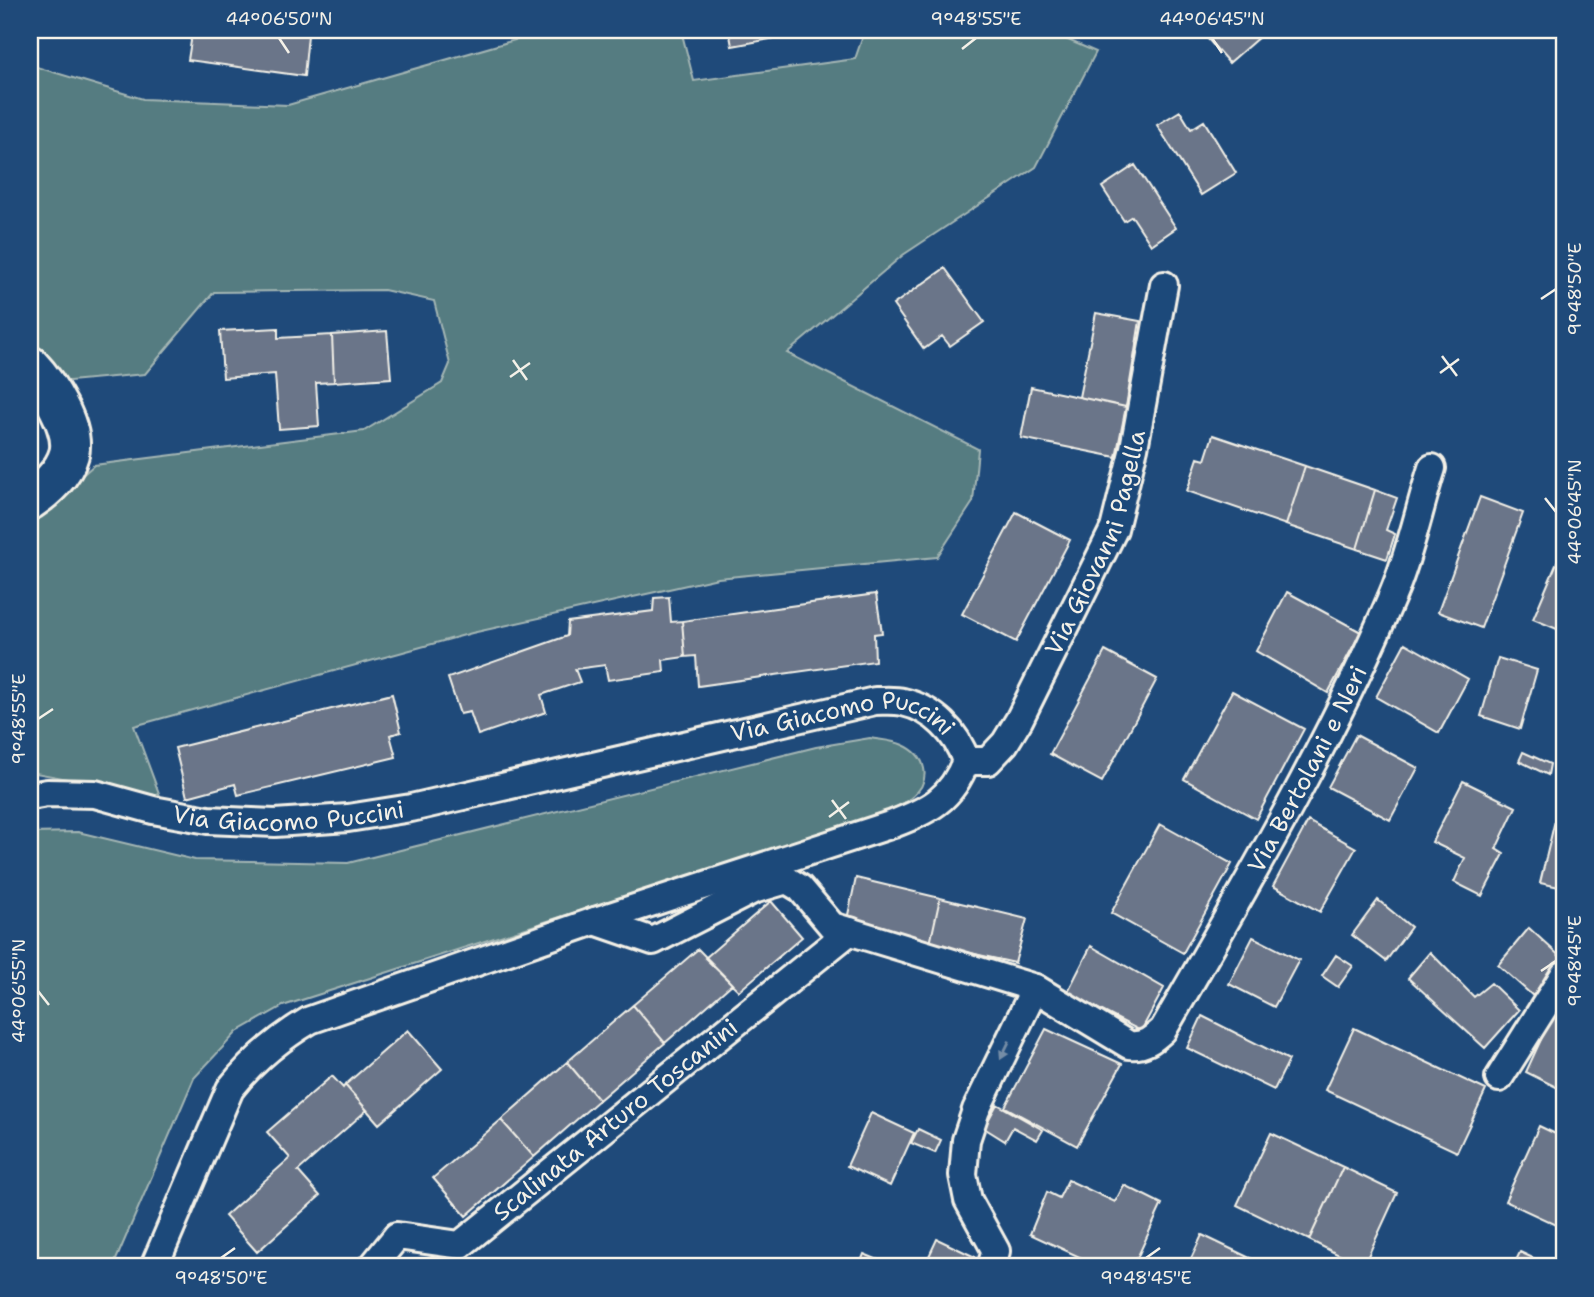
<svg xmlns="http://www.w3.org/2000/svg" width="1594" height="1297" viewBox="0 0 1594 1297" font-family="'Shantell Sans',sans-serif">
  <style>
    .green { fill: #557b81; stroke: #a4b6b4; stroke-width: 2 }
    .building { fill: #6a7589; stroke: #f4f1e8; stroke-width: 2 }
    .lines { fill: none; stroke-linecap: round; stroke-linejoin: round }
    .street-casing { stroke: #f4f1e8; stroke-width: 32 }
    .secondary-casing { stroke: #f4f1e8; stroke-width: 44 }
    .street { stroke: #1f4a7a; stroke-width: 26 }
    .secondary { stroke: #1f4a7a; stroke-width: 38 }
    .oneway { fill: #748da6 }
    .ticks { fill: none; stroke: #f4f1e8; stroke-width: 2.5 }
    .labels { text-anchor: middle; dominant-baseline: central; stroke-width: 7; stroke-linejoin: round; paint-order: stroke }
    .street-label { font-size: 24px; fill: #f4f1e8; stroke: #1f4a7a }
    .neatline { fill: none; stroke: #f4f1e8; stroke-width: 2.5 }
    .ticks-label { font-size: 18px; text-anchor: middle; fill: #f4f1e8 }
  </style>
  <rect width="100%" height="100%" fill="#1f4a7a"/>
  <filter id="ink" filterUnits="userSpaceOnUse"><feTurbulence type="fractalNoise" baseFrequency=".0143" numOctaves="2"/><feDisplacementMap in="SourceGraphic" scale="14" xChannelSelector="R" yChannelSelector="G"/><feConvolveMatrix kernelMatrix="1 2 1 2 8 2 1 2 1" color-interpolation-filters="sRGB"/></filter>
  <g filter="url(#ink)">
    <path class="green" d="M550,30H681L694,81L855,59L865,30H1045L1096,52L1036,167L903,255L787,353L978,449L973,502L937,557L718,578L472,633L134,726L160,796L30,772V513L61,494L94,465L364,431L442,383L450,364L434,301L384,290L214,292L145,374L59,382L30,351V65L143,99L288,105Z
      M870,738C881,740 893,740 903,745C926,755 933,780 912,797C904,804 893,808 883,813L283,1006L237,1032L194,1078L113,1267H30V833L78,832L195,860L348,863L816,747Z"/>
    <path class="building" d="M188,30H306L308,35L304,76L188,60L191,41Z
      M729,30H779L781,37L732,46Z
      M1200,30H1267L1229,63Z
      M1180,111L1191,129L1204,121L1236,173L1201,195L1157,125Z
      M1135,165L1176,228L1151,245L1132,216L1124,221L1102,187Z
      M945,268L984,322L950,346L942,336L924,349L893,305Z
      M1096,313L1140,321L1126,407L1079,397Z
      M278,328V338L332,335L334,382L316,383L319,426L279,429L275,374L223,378L220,331Z
      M387,331L391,378L334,382L332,335Z
      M1031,387L1126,407L1116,457L1021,438Z
      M1213,435L1305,466L1286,525L1187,491L1198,458L1205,460Z
      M1305,466L1375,490L1357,549L1286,525Z
      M1375,490L1397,498L1386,530L1395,534L1387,559L1357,549Z
      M1480,497L1523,513L1481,628L1438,612Z
      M1016,512L1070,540L1016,642L962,614Z
      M1564,546V632L1533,619Z
      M1287,592L1361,632L1328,693L1256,651Z
      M876,594L882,633L874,634L875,661L698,686L696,656L685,657L682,621Z
      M669,597L671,622L682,621L685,657L663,660L664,672L608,680L605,665L575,669L580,682L541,695L546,712L478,735L470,712L460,714L448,678L567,636L568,622L653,611L654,598Z
      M1405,643L1468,679L1439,733L1376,697Z
      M1105,651L1157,679L1102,782L1050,754Z
      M1498,658L1537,670L1520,729L1481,716Z
      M1232,691L1304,729L1256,819L1184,779Z
      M392,694L401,732L390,735L396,757L238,795L235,784L187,797L175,748Z
      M1356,735L1418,768L1390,820L1328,787Z
      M1523,752L1550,764L1548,775L1519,761Z
      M1463,781L1516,807L1496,849L1504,854L1482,896L1454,882L1465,858L1432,842Z
      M1557,812L1564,814V888L1540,883Z
      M1308,821L1356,848L1320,912L1273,886Z
      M1160,824L1232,864L1183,953L1111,913Z
      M856,878L940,898L930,944L846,924Z
      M940,898L1027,919L1015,963L930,944Z
      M1378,900L1411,927L1386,961L1352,935Z
      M771,901L802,937L739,991L705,958Z
      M1529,928L1564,960L1533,996L1498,965Z
      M1253,937L1299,960L1274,1007L1229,984Z
      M1091,946L1164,988L1141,1031L1067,993Z
      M698,949L732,984L665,1043L633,1005Z
      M1430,952L1474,997L1491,983L1519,1010L1485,1048L1408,978Z
      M1336,955L1353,966L1338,987L1322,976Z
      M633,1005L665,1043L599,1100L567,1062Z
      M1556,1007L1564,1011V1091L1526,1072Z
      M1202,1016L1289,1060L1274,1090L1187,1048Z
      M1354,1028L1486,1090L1457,1152L1325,1090Z
      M1046,1029L1122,1064L1077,1146L1005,1107Z
      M408,1030L442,1069L379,1124L345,1085Z
      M567,1062L599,1100L534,1157L501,1120Z
      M332,1076L343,1088L345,1085L367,1110L298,1171L320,1196L257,1252L225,1216L290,1158L267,1132Z
      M997,1104L1043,1130L1037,1140L1013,1127L1005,1141L984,1128Z
      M871,1113L914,1133L890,1186L847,1166Z
      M501,1120L534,1157L466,1216L433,1178Z
      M1539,1126L1564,1138L1563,1228L1505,1201Z
      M918,1129L941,1140L935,1153L911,1143Z
      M1271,1133L1343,1167L1309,1240L1237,1205Z
      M1343,1167L1397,1193L1363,1267L1309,1240Z
      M1068,1180L1115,1202L1124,1185L1162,1204L1133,1267H1101L1030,1234L1047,1192L1059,1198Z
      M1202,1235L1252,1259L1248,1267H1187Z
      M937,1239L975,1257L970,1267H924Z
      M1520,1252L1552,1267H1513Z
      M864,1254L895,1267H859Z"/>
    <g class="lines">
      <g class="street-casing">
        <g id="street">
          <path id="s1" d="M966,761H988L1005,743L1019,720L1114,529L1134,448L1164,285"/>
          <path id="s2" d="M30,796L47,793L95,794L153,810L208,820L275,823L348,818L411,808L875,701C884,701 895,700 903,702C934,709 957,733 966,761C951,800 929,810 893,824L595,921L310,1020C278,1039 253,1060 230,1089L154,1267"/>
          <path id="s3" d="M595,921L653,941L753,890L787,880L800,888L832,926L1035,988L1129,1045C1144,1047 1153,1039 1163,1030C1245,888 1329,745 1393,594C1410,554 1419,509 1432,468"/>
          <path d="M1499,1078L1564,975"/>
          <path id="s4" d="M372,1267L397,1236L460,1245L850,931"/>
          <path d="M991,1267L996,1251L968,1200L963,1175L966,1140L976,1110L1035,988"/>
        </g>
      </g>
      <g class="secondary-casing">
        <path id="secondary" d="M30,366C47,384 76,428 69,454C64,473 45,490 30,500"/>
      </g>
      <use href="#street" class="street"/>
      <use href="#secondary" class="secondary"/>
    </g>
    <defs><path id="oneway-solid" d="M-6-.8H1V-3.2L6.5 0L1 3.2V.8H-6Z" transform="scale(1.75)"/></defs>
    <use class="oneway" href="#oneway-solid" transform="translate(1005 1050) rotate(116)"/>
  </g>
  <path class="ticks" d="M279,38L289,53M1212,38L1222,53M962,49L976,38M1541,299L1556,289M1442,356L1457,376M513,360L527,380M1440,373L1459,359M510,377L530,363M1545,498L1556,512M38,719L53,709M832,800L846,819M829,817L849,802M1541,971L1556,961M38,991L49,1005M221,1258L235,1248M1146,1258L1160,1248"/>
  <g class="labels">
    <g class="street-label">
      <text stroke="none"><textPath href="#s1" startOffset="268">Via Giovanni Pagella</textPath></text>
      <text stroke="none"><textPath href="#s2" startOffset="830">Via Giacomo Puccini</textPath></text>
      <text stroke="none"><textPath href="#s3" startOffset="933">Via Bertolani e Neri</textPath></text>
      <text stroke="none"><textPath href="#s2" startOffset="262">Via Giacomo Puccini</textPath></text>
      <text stroke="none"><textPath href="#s4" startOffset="303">Scalinata Arturo Toscanini</textPath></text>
    </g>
  </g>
  <rect width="1594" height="1297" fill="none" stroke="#1f4a7a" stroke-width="77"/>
  <rect x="38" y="38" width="1518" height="1220" class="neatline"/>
  <g class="ticks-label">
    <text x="279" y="25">44°06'50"N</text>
    <text x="976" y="25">9°48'55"E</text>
    <text x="1212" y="25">44°06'45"N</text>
    <text transform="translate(1575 289) rotate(-90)" y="6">9°48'50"E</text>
    <text transform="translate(1575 512) rotate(-90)" y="6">44°06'45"N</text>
    <text transform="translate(19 719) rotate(-90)" y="6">9°48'55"E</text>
    <text transform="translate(1575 961) rotate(-90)" y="6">9°48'45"E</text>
    <text transform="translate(19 991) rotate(-90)" y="6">44°06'55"N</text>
    <text x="221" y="1284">9°48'50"E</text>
    <text x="1146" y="1284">9°48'45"E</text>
  </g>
</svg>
